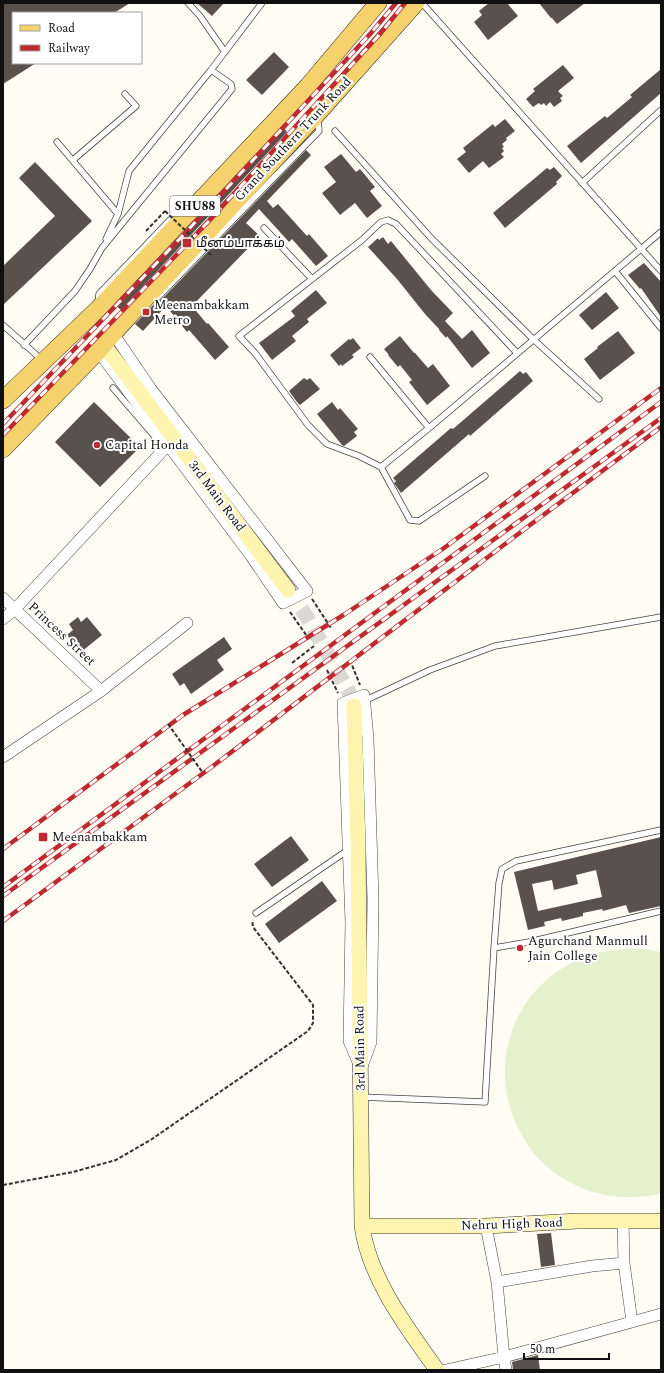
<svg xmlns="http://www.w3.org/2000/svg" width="664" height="1373" viewBox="0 0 664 1373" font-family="Spectral,'Noto Sans Tamil',serif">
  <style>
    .pitch { fill: #e5f1ce }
    .building { fill: #59514c; fill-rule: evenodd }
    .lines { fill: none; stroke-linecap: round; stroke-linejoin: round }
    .secondary-tunnel { stroke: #dbd9d1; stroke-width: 15; stroke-dasharray: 15 8; stroke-linecap: butt }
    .lane-casing { stroke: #434343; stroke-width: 7 }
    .street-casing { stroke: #434343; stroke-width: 12 }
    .secondary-casing { stroke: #323232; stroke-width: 16 }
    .primary-casing { stroke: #212121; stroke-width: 18 }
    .path { stroke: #323232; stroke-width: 2; stroke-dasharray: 4 2; stroke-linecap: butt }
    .lane { stroke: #fff; stroke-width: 5.5 }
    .street { stroke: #fff; stroke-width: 11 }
    .secondary { stroke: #fdf4b0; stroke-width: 15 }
    .primary { stroke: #f6d26c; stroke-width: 17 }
    .rail-casing { stroke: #bf2932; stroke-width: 4.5 }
    .rail { stroke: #fff; stroke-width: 3; stroke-dasharray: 9; stroke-linecap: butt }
    .path-bridge { stroke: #323232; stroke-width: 2; stroke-dasharray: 4 2; stroke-linecap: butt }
    .poi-dot { fill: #bf2932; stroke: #fff; stroke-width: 1.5 }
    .labels { text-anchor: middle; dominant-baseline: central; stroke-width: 4; stroke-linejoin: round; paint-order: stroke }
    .shield { fill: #fff; stroke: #585858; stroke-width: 1 }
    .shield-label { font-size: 12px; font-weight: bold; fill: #101010 }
    .street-label { font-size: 13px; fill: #101010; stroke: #fff }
    .poi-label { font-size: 13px; fill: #101010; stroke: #fff; text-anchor: start }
  </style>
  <rect width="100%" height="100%" fill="#fffcf3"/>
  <path class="pitch" d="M630,948L645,949L661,952V1193C637,1200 610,1198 587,1190C559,1180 535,1160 521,1134C484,1067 513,984 585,957C600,951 615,950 630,948Z"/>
  <path class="building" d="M3,3H130L114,13H13V63H36L3,84Z
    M197,3H224L212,16Z
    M489,3H507L518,16L488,40L474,22L482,15L479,11Z
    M539,3H585L557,24L552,18H551Z
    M274,52L289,67L262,95L246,80Z
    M563,65L574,78L558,91L563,96L560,98L562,101L554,107L550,102L546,106L544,103L541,105L539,103L533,107L526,99L535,91L533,89Z
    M661,69V93L581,163L567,146L591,127L605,116L607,118L632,97L630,95Z
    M505,119L515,131L506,138L507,140L502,144L504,147L502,148L504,151L501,154L504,157L489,168L483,161L469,173L457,159L466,152L463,148L493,124L495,127Z
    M283,127L287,132L121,310L115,305Z
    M306,150L311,155L267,201L273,208L278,204L307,236L309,234L328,256L316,266L292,239L289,242L259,209L246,223L260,236L192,306L207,324L208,323L229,347L215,360L189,330L187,332L166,306L143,331L135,324L158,300L162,299Z
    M341,154L356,172L360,169L375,187L370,191L382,206L367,218L355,203L340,215L322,193L336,182L324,167Z
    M35,162L92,221L3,305V266L55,216L19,178Z
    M554,167L562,176L556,182L557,184L505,228L493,213L547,168L550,170Z
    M383,237L388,244L391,241L431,290L453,313L445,321L462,339L472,330L490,353L472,368L447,336L446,338L439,330V329L425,314L397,279L368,247L378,238L379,240Z
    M644,263L661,282V317L641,288L640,289L628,275Z
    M316,290L327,303L307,319L309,322L292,336L296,341L272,360L259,343L295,316L291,311Z
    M606,292L619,308L592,330L579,315Z
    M618,331L635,353L600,380L584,359L598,348L597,347Z
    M400,336L414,353H415L428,368L433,364L450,386L427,405L409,382L412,380L400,365L398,367L388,355H389L384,349Z
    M353,338L361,348L352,355L354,357L342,366L341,364L339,366L330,355L349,339L350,340Z
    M520,371L523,374L526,372L533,381L470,436L469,434L401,493L394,483L396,481L393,478L451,428L453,429Z
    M304,378L307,380L310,378L320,389L300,405L297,402L289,391Z
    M94,402L140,447L100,487L55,442Z
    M332,402L338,410L340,408L358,429L354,432L357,436L344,446L342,445L317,414Z
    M78,617L81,622L87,617L102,635L81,652L67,635L73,630L69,624Z
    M224,637L232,649L217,660L224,670L191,694L184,683L180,686L172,674Z
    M291,836L309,860L272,887L254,864Z
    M661,837V906L629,913L626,905L603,911L602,909L583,913V916L562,921L561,918L544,922L545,926L528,930L514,872ZM596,870L602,897L538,911L532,884L552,880L554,890L578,884L576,875Z
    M322,881L337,901L279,943L265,924Z
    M551,1233L555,1265L541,1267L537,1234Z
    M538,1355L540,1370H513L512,1362Z"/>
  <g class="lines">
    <path class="secondary-tunnel" d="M288,590L307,617L349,692L354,706"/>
    <g class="lane-casing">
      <path id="lane" d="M188,3L200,16L225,52
        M422,3L661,271
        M335,131L431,238L533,339L599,399
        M57,142L118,214
        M73,160L136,106L125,94
        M582,183L661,110
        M264,228L312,279
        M106,239L118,214L129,171L211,70
        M615,271L661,328
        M159,296L319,131L318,118
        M98,303L99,294L170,220
        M3,325L42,360
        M24,345L75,291L90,269L102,248L232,89L231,84L211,70L262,3
        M370,357L429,428
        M113,388L157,439
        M381,467L429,428L661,232
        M485,476L419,521L410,520L381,467L359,456L327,444L308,425L255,353L239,336L362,240L381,222L388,220L396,224L517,353
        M364,701L430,670L495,646L661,617
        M661,830L516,861L502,869L499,883L494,948L529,942L661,911
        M256,913L348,850
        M361,1097L485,1102L494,948"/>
    </g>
    <g class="street-casing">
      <path id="street" d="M98,351L251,556L283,603L307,591L151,389L113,333
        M3,598L101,691
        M3,619L15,609L168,445
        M364,695L368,739L373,899L371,1042L361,1069L349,1041L351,922L343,703Z
        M3,757L101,691L187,623
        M623,1221L624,1263L632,1322
        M486,1226L497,1282L504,1357L506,1370
        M497,1282L592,1266L624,1263
        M446,1370L504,1357L661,1314"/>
    </g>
    <g class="secondary-casing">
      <path id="secondary" d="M104,345L288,590
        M354,706L358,844L362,1226C369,1278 407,1328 437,1370
        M362,1226H486L578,1221H661"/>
    </g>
    <g class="primary-casing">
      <path id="primary" d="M3,400L98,309L308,86L378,3
        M3,449L98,351L120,326L318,113L416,3"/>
    </g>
    <path class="path" d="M146,231L165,211
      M312,599L331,628
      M290,612L309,639
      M350,660L360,685
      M292,663L314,646
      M327,670L338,693
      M3,1185L73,1172L116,1160L152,1139L308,1031L313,1023V1005L253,927L252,920"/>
    <use href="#lane" class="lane"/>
    <use href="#street" class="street"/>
    <use href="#secondary" class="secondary"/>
    <use href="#primary" class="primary"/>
    <g class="rail-casing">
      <path id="rail" d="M3,424L188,230L371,33L396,3
        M3,435L208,222L380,34L405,3
        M3,849L183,715L345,614L444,548L661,388
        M3,887L661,402
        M3,896L661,418
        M3,921L213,766L530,525L661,427"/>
    </g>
    <use href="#rail" class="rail"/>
    <path class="path-bridge" d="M165,211L211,255
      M168,724L203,773"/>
  </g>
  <g class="poi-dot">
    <rect x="182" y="238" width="10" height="10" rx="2"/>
    <rect x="142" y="308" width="8" height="8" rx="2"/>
    <circle cx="97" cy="445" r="4"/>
    <rect x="38" y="832" width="10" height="10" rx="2"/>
    <circle cx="520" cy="948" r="4"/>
  </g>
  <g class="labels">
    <rect class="shield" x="170" y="196" width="50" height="20" rx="3"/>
    <g class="shield-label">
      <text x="195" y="206">SHU88</text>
    </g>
    <g class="street-label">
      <text transform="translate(293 139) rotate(-47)">Grand Southern Trunk Road</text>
      <text transform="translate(217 496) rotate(53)">3rd Main Road</text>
      <text transform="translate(62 634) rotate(43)">Princess Street</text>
      <text transform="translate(360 1048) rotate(-91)">3rd Main Road</text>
      <text transform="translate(512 1224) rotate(-2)">Nehru High Road</text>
    </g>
    <g class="poi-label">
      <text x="196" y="243">மீனம்பாக்கம்</text>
      <text x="154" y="305">Meenambakkam<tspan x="154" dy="15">Metro</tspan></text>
      <text x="105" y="445">Capital Honda</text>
      <text x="52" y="837">Meenambakkam</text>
      <text x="528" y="941">Agurchand Manmull<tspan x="528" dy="15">Jain College</tspan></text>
    </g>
  </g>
  <rect width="664" height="1373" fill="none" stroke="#101010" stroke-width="8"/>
  <rect x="12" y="12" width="130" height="52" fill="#ffffff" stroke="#9f9f9f"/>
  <rect x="20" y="25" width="20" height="6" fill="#f6d26c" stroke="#9f9f9f"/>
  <text x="48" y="32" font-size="12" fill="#101010">Road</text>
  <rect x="20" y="45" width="20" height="6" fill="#bf2932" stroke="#9f9f9f"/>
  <text x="48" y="52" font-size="12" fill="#101010">Railway</text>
  <path d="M524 1353v6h85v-6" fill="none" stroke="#101010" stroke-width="2"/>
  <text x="530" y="1353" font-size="12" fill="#101010" stroke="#ffffff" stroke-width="3" paint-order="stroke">50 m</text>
</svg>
